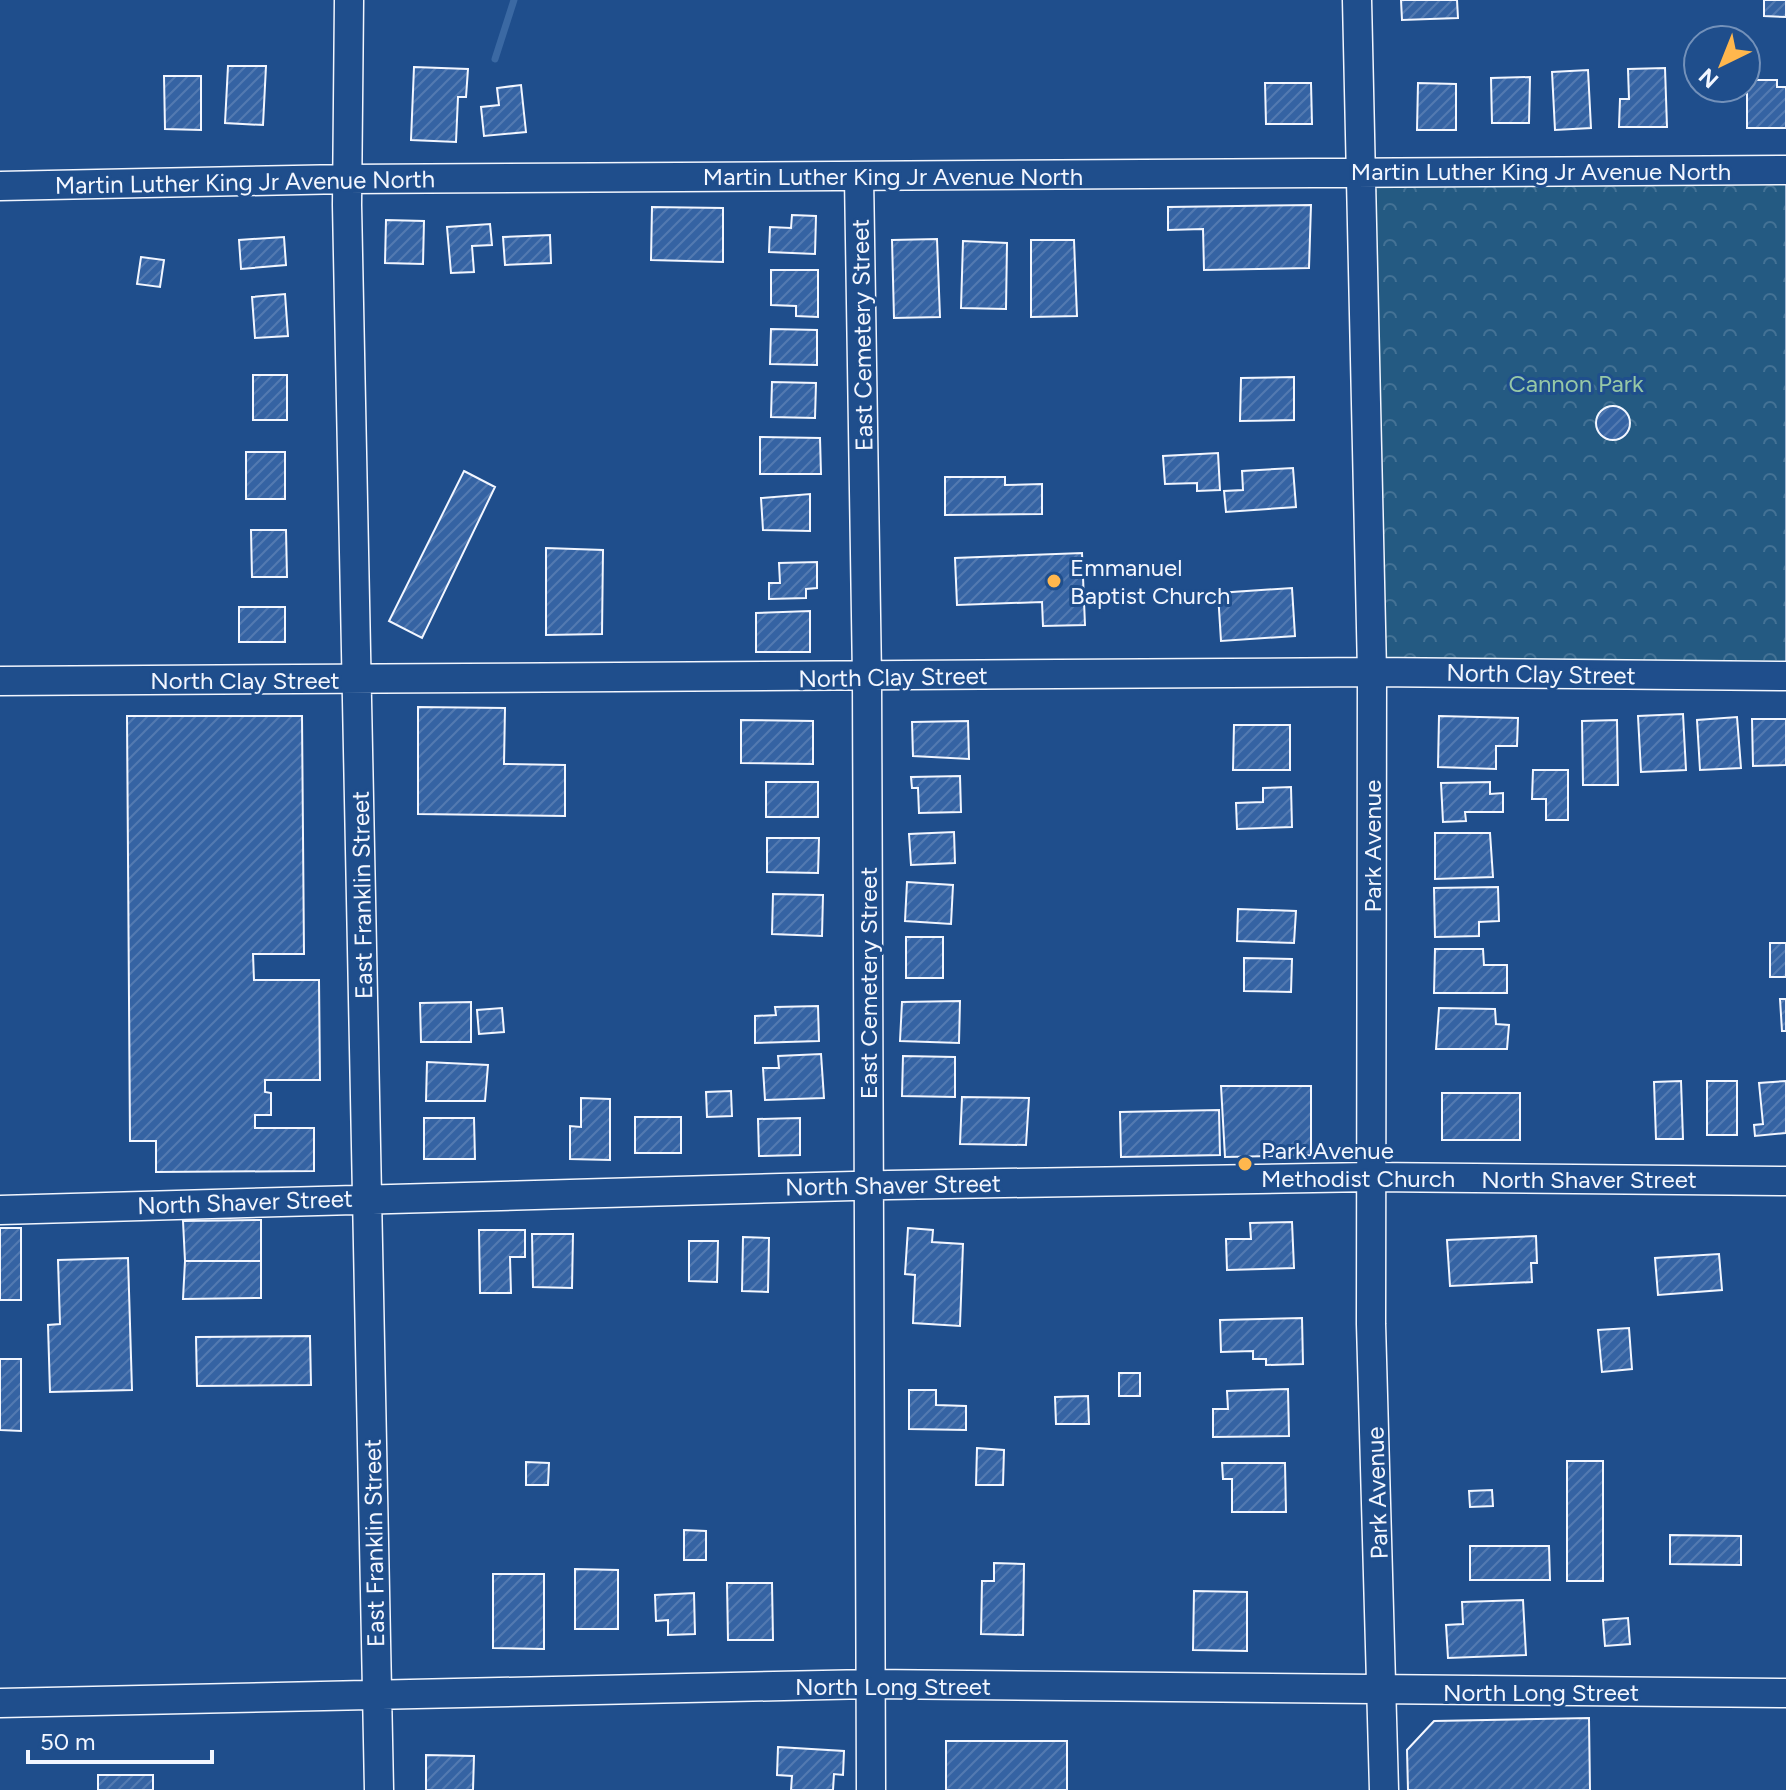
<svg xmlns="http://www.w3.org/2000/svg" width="1786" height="1790" viewBox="0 0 1786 1790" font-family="Figtree,sans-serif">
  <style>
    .forest { fill: url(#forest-crowns); stroke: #a8bbd7; stroke-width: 2 }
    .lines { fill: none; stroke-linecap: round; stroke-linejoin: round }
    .stream { stroke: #3b69a3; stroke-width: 7 }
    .building { fill: url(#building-hatch); stroke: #f2f6ff; stroke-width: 2 }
    .minor-casing { stroke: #f2f6ff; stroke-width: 31 }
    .minor { stroke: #1f4e8c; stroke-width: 28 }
    .poi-dot { fill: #ffb74d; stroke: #1f4e8c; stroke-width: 3 }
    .labels { text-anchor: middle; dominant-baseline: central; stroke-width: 6; stroke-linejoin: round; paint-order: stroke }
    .street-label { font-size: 24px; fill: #f2f6ff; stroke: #1f4e8c }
    .park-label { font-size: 24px; fill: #97c8a6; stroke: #1f4e8c }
    .poi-label { font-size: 24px; fill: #f2f6ff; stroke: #1f4e8c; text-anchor: start }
  </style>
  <defs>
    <pattern id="forest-crowns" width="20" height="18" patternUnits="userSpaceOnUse" patternTransform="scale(2)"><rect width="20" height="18" fill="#245a82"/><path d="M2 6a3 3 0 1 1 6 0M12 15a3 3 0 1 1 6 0" fill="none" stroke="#447295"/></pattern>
    <pattern id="building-hatch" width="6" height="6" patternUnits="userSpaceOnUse" patternTransform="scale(2)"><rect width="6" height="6" fill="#3563a3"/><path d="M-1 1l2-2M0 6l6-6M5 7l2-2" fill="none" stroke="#537ab1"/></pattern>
  </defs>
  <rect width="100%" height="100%" fill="#1f4e8c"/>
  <path class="forest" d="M1786,170V677L1372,672L1360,173Z"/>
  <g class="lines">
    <path class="stream" d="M495,59L514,0"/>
  </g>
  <path class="building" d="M1401,0H1457L1458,18L1402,20Z
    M1764,0H1786V17L1764,16Z
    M228,66H266L263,125L225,123Z
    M414,67L468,69L466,97H458L456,142L411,140Z
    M1665,68L1667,127H1619L1620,99H1629L1628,69Z
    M1588,70L1591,128L1555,130L1552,72Z
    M164,76H201V130L165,129Z
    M1530,77L1529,123H1492L1491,78Z
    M1747,80H1777V87H1786V128H1747Z
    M1265,83H1311L1312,124H1266Z
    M1418,83L1456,84V130H1417Z
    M521,85L526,132L484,136L481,107L499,105L497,88Z
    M1311,205L1309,268L1204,270L1203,229L1168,230V207Z
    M652,207L723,208V262L651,260Z
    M792,215L816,216L815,254L769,252L770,227L791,228Z
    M386,220L424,221L423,264L385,263Z
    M490,224L492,245L472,246L474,272L451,273L447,227Z
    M550,235L551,263L505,265L503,237Z
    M284,237L286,265L241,269L239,240Z
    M937,239L940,317L894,318L892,240Z
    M1031,240H1074L1077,316L1031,317Z
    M963,241L1007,243L1006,309L961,308Z
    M141,257L164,260L160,287L137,284Z
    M771,270H818V317L796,316V306L771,305Z
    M285,294L288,336L255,338L252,297Z
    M771,329L817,330V365L770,364Z
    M253,375H287V420H253Z
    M1294,377V420L1240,421L1241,378Z
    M772,382L816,383L815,418L771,417Z
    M1596 423a17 17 0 1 1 34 0a17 17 0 1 1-34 0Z
    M760,437L820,438L821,474H760Z
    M246,452H285V499H246Z
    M1218,453L1220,490L1197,491V483L1165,484L1163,456Z
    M1293,468L1296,507L1226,512L1224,491L1243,490L1242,471Z
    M464,471L495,487L422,638L389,621Z
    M945,477H1005V485L1042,484V514L945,515Z
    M810,494V531L763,530L761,498Z
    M251,530H286L287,577H252Z
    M546,548L603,550L602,634L546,635Z
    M1082,553L1085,625L1043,626L1042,602L957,605L955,558Z
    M817,562V588L806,589V598L769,599V583H780L779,563Z
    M1292,588L1295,636L1221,641L1218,593Z
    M239,607H285V642H239Z
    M810,611V652H756V613Z
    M418,707L505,708L504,764L565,765V816L418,814Z
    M1683,714L1686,770L1641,772L1638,716Z
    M127,716H302L304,954H253L254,980H319L320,1080H265V1092L271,1093V1115H255V1128H314V1171L156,1172V1141H130Z
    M1439,716L1518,718L1517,746H1496V769L1438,767Z
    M1737,717L1741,768L1700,770L1697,720Z
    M1752,719H1786V765L1753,766Z
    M741,720L813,721V764L741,763Z
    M1617,720L1618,785H1583L1582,721Z
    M968,721L969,759L913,756L912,722Z
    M1234,725H1290V770H1233Z
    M1533,770H1568V820H1546V799H1532Z
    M960,776L961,812L919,813L918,788H912L911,777Z
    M766,782H818V817H766Z
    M1490,782V794L1503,793V812H1465L1466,821L1443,822L1441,783Z
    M1291,787L1292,827L1237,829L1236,803L1263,802V788Z
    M954,832L955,863L911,865L909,834Z
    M1435,833H1490L1493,877L1435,879Z
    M767,838H819L818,873L767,872Z
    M907,882L953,885L951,924L905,921Z
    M1498,887L1499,921L1479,922V936L1435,937L1434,888Z
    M773,894L823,895L822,936L772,934Z
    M1238,909L1296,911L1294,943L1237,941Z
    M906,937H943V978H906Z
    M1770,943H1786V977H1770Z
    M1435,949H1483L1484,965H1507V993H1434Z
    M1244,958L1292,959L1291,992L1244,991Z
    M1780,999H1786V1031H1782Z
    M960,1001L959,1043L900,1041L902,1002Z
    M471,1002V1042H421L420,1003Z
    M818,1006L819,1041L755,1043V1016L776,1015L775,1007Z
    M502,1008L504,1032L479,1034L477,1010Z
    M1439,1008L1495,1009L1496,1024L1509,1025L1507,1049H1436Z
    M821,1054L824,1098L765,1100L763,1068H779L778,1056Z
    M903,1056L955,1057V1097L902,1096Z
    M427,1062L488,1065L485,1101H426Z
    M1681,1081L1683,1139H1656L1654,1082Z
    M1707,1081H1737V1135H1707Z
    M1786,1081V1133L1755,1136L1754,1125L1763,1124L1759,1083Z
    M1221,1086H1311V1155L1225,1157Z
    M731,1091L732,1116L707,1117L706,1092Z
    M1442,1093H1520V1140H1442Z
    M962,1097L1029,1098L1026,1145L960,1144Z
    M581,1098L610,1099V1160L570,1159V1126L581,1127Z
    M1219,1110L1220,1155L1121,1157L1120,1112Z
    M635,1117H681V1153H635Z
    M424,1118H474L475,1159H424Z
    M800,1118V1155L759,1156L758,1119Z
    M261,1220V1261H185L183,1221Z
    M1292,1222L1294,1268L1227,1270L1226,1239H1251L1250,1223Z
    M0,1228H21V1300H0Z
    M908,1228L933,1230L932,1242L963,1244L960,1326L913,1323L915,1275L905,1274Z
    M479,1230H525V1257H510L511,1293H480Z
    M532,1234H573L572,1288L533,1287Z
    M1536,1236L1537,1263H1531L1532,1282L1450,1286L1447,1240Z
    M743,1237L769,1238L768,1292L742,1291Z
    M689,1241H718L717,1282L689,1281Z
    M1719,1254L1722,1290L1658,1295L1655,1258Z
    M128,1258L132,1390L50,1392L48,1325L60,1324L58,1260Z
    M185,1261H261V1298L183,1299Z
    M1302,1318L1303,1364L1266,1365V1359H1253V1351L1221,1352L1220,1320Z
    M1629,1328L1632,1369L1602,1372L1598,1330Z
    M310,1336L311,1385L197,1386L196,1337Z
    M0,1359H21V1431L0,1430Z
    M1119,1373H1140V1396H1119Z
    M1288,1389L1289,1436L1213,1437V1409H1228L1227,1391Z
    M909,1390H936V1405L966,1406V1430L909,1429Z
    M1088,1396L1089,1424H1056L1055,1397Z
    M977,1448L1004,1450L1003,1485H976Z
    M1567,1461H1603V1581H1567Z
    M526,1462L549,1463L548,1485H526Z
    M1222,1463H1285L1286,1512H1232V1479H1223Z
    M1492,1490L1493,1506L1470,1507L1469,1491Z
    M684,1530L706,1531V1560H684Z
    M1670,1535L1741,1536V1565L1670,1564Z
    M1470,1546H1549L1550,1580H1470Z
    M994,1563L1024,1564L1023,1635L981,1634L982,1581H994Z
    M575,1569L618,1570V1629H575Z
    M493,1574H544V1649L493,1648Z
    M727,1583H772L773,1640H728Z
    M1194,1591L1247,1592V1651L1193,1650Z
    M694,1593L695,1634L668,1635V1620L656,1621L655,1595Z
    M1523,1600L1526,1655L1448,1658L1446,1625L1463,1624L1462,1602Z
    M1628,1618L1630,1644L1605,1646L1603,1620Z
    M1589,1718L1590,1790H1408L1407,1750L1434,1721Z
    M946,1741H1067V1790H946Z
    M778,1747L844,1751L843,1775L834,1774L833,1790H791L792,1776L777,1775Z
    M426,1755L474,1756L473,1790H426Z
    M98,1775H153V1790H98Z"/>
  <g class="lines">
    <g class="minor-casing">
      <path id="minor" d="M349,0L347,205L379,1790
        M1357,0L1372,672L1371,1324L1384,1790
        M859,177L867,678L871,1790
        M0,186L347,179L1786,170
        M0,681L1372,672L1786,676
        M0,1210L889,1185L1371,1177L1786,1181
        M0,1703L871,1684L1786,1693"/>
    </g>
    <use href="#minor" class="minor"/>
  </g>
  <g class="poi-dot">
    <circle cx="1054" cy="581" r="8"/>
    <circle cx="1245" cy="1164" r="8"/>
  </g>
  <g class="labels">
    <g class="street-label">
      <text x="1541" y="171">Martin Luther King Jr Avenue North</text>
      <text x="893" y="176">Martin Luther King Jr Avenue North</text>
      <text transform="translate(245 182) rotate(-1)">Martin Luther King Jr Avenue North</text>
      <text transform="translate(862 335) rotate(-91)">East Cemetery Street</text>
      <text transform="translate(1541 674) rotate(1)">North Clay Street</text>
      <text transform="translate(893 677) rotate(-1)">North Clay Street</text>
      <text x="245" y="680">North Clay Street</text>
      <text transform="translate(1372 846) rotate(-90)">Park Avenue</text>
      <text transform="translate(362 895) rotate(-91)">East Franklin Street</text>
      <text transform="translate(868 983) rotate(-90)">East Cemetery Street</text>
      <text x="1589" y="1179">North Shaver Street</text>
      <text transform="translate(893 1185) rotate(-1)">North Shaver Street</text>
      <text transform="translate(245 1202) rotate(-2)">North Shaver Street</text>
      <text transform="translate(1377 1493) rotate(-92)">Park Avenue</text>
      <text transform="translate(374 1543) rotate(-91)">East Franklin Street</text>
      <text x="893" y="1686">North Long Street</text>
      <text x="1541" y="1692">North Long Street</text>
    </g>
    <g class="park-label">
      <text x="1576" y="383">Cannon Park</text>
    </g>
    <g class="poi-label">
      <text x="1070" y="567">Emmanuel<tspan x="1070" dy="28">Baptist Church</tspan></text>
      <text x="1261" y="1150">Park Avenue<tspan x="1261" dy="28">Methodist Church</tspan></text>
    </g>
  </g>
  <g transform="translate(1722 64) rotate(223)"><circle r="38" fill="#1f4e8c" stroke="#7391ba" stroke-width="2"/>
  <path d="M0-6L14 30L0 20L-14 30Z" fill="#ffb74d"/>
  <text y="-12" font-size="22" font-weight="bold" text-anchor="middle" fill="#f2f6ff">N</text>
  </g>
  <path d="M28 1750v12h184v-12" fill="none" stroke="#f2f6ff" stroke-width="4"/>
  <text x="40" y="1750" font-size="24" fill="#f2f6ff" stroke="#1f4e8c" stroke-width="6" paint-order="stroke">50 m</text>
</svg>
